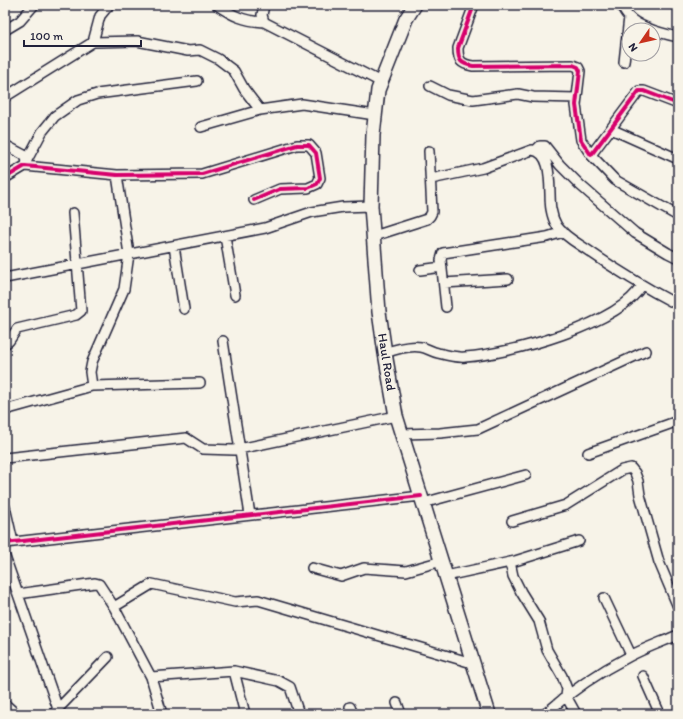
<svg xmlns="http://www.w3.org/2000/svg" width="683" height="719" viewBox="0 0 683 719" font-family="Itim,sans-serif">
  <style>
    .lines { fill: none; stroke-linecap: round; stroke-linejoin: round }
    .minor-casing { stroke: #22223b; stroke-width: 12 }
    .secondary-casing { stroke: #22223b; stroke-width: 16 }
    .minor { stroke: #f7f3e8; stroke-width: 9 }
    .secondary { stroke: #f7f3e8; stroke-width: 13 }
    .cycleway-casing { stroke: #f7f3e8; stroke-width: 6 }
    .cycleway { stroke: #d6006c; stroke-width: 4 }
    .labels { text-anchor: middle; dominant-baseline: central; stroke-width: 3; stroke-linejoin: round; paint-order: stroke }
    .street-label { font-size: 13px; fill: #22223b; stroke: #f7f3e8 }
  </style>
  <rect width="100%" height="100%" fill="#f7f3e8"/>
  <filter id="ink" filterUnits="userSpaceOnUse"><feTurbulence type="fractalNoise" baseFrequency=".025" numOctaves="2"/><feDisplacementMap in="SourceGraphic" scale="8" xChannelSelector="R" yChannelSelector="G"/><feConvolveMatrix kernelMatrix="1 2 1 2 8 2 1 2 1" color-interpolation-filters="sRGB"/></filter>
  <g filter="url(#ink)">
    <g class="lines">
      <g class="minor-casing">
        <path id="minor" d="M217,5C233,16 244,21 264,22
          M264,5L262,15L264,22L381,82
          M474,5L458,48C458,61 461,64 473,66L573,65L578,67L580,71L576,105L581,140L591,155L639,91H644L678,104
          M621,5C623,9 625,13 628,16C638,27 664,34 678,37
          M5,30L20,21L34,5
          M93,42L100,16L109,5
          M624,62L629,17
          M430,86L448,95L473,100L518,94L533,97L577,98
          M5,97L93,42L137,41L188,51L200,50L218,59L234,71L244,89L260,110
          M201,127L260,110L302,104L375,115
          M611,129L678,159
          M5,145L24,155L27,160L26,165
          M536,150L540,146H545L560,165L580,185L635,233L668,253L678,258
          M591,155L615,180L678,216
          M27,160L42,132L55,116L78,100L97,94L197,81
          M5,178L25,166L117,175L202,174L297,145H309L316,153L320,178L317,184L308,188L280,189L254,200
          M431,179L483,168L532,150C555,152 548,194 551,209C552,215 554,221 557,226C564,236 577,243 586,249C616,270 646,288 678,305
          M225,236L235,295
          M374,236L427,219L430,216L432,212L429,151
          M174,246L184,309
          M420,270L442,267
          M5,278L265,228L312,212L343,207L371,206
          M444,283L508,279
          M446,307L441,260L443,253L547,237L563,232
          M223,341L250,515
          M5,344L9,341L17,329L76,315L81,311L73,213
          M385,353C396,349 409,345 421,347C427,348 432,352 438,353C446,355 457,358 465,357C510,354 619,325 642,285
          M92,386L90,372L92,362L124,289L129,254L117,175
          M5,410L92,386L200,383
          M402,434L440,433L478,429L646,351
          M588,453L678,421
          M5,458L186,438L203,449L234,450L396,416
          M423,503L526,475
          M5,507L13,542
          M512,521L566,505L622,470L631,468L635,473L638,481L640,495L659,562L678,607
          M5,543L421,496
          M5,557L58,709
          M510,562L513,576L521,592L539,621L547,650L562,676L567,689L566,696L576,714
          M312,568L341,576L364,568L406,571L442,561
          M446,576L515,561L579,541
          M18,594L95,583L99,584L114,607L151,677L162,714
          M604,598L631,655
          M114,607L152,584L235,602L258,600L472,663
          M234,671L245,714
          M643,676L660,714
          M151,677L234,671L279,681L290,687L299,714
          M397,703L401,714
          M5,704L16,714
          M350,707L353,714
          M53,714L108,657
          M545,714C571,691 599,672 630,656C645,648 662,642 678,635"/>
      </g>
      <g class="secondary-casing">
        <path id="secondary" d="M415,5L406,19L378,90L373,135L371,206L379,312L385,353L396,416L489,714"/>
      </g>
      <use href="#minor" class="minor"/>
      <use href="#secondary" class="secondary"/>
      <g class="cycleway-casing">
        <path id="cycleway" d="M474,5L458,48C458,61 461,64 473,66L573,65L578,67L580,71L576,105L581,140L591,155L639,91H644L678,104
          M5,178L25,166L117,175L202,174L297,145H309L316,153L320,178L317,184L308,188L280,189L254,200
          M5,543L421,496"/>
      </g>
      <use href="#cycleway" class="cycleway"/>
    </g>
  </g>
  <g class="labels">
    <g class="street-label">
      <text transform="translate(387 362) rotate(81)">Haul Road</text>
    </g>
  </g>
  <rect width="683" height="719" fill="none" stroke="#f7f3e8" stroke-width="20"/>
  <rect x="10" y="10" width="663" height="699" fill="none" stroke="#22223b" stroke-width="1.5" filter="url(#ink)"/>
  <g transform="translate(641 42) rotate(236)"><circle r="19" fill="#f7f3e8" stroke="#a29fa3"/>
  <path d="M0-3L7 15L0 10L-7 15Z" fill="#c8321e"/>
  <text y="-6" font-size="11" font-weight="bold" text-anchor="middle" fill="#22223b">N</text>
  </g>
  <path d="M24 40v6h117v-6" fill="none" stroke="#22223b" stroke-width="2"/>
  <text x="30" y="40" font-size="12" fill="#22223b" stroke="#f7f3e8" stroke-width="3" paint-order="stroke">100 m</text>
</svg>
